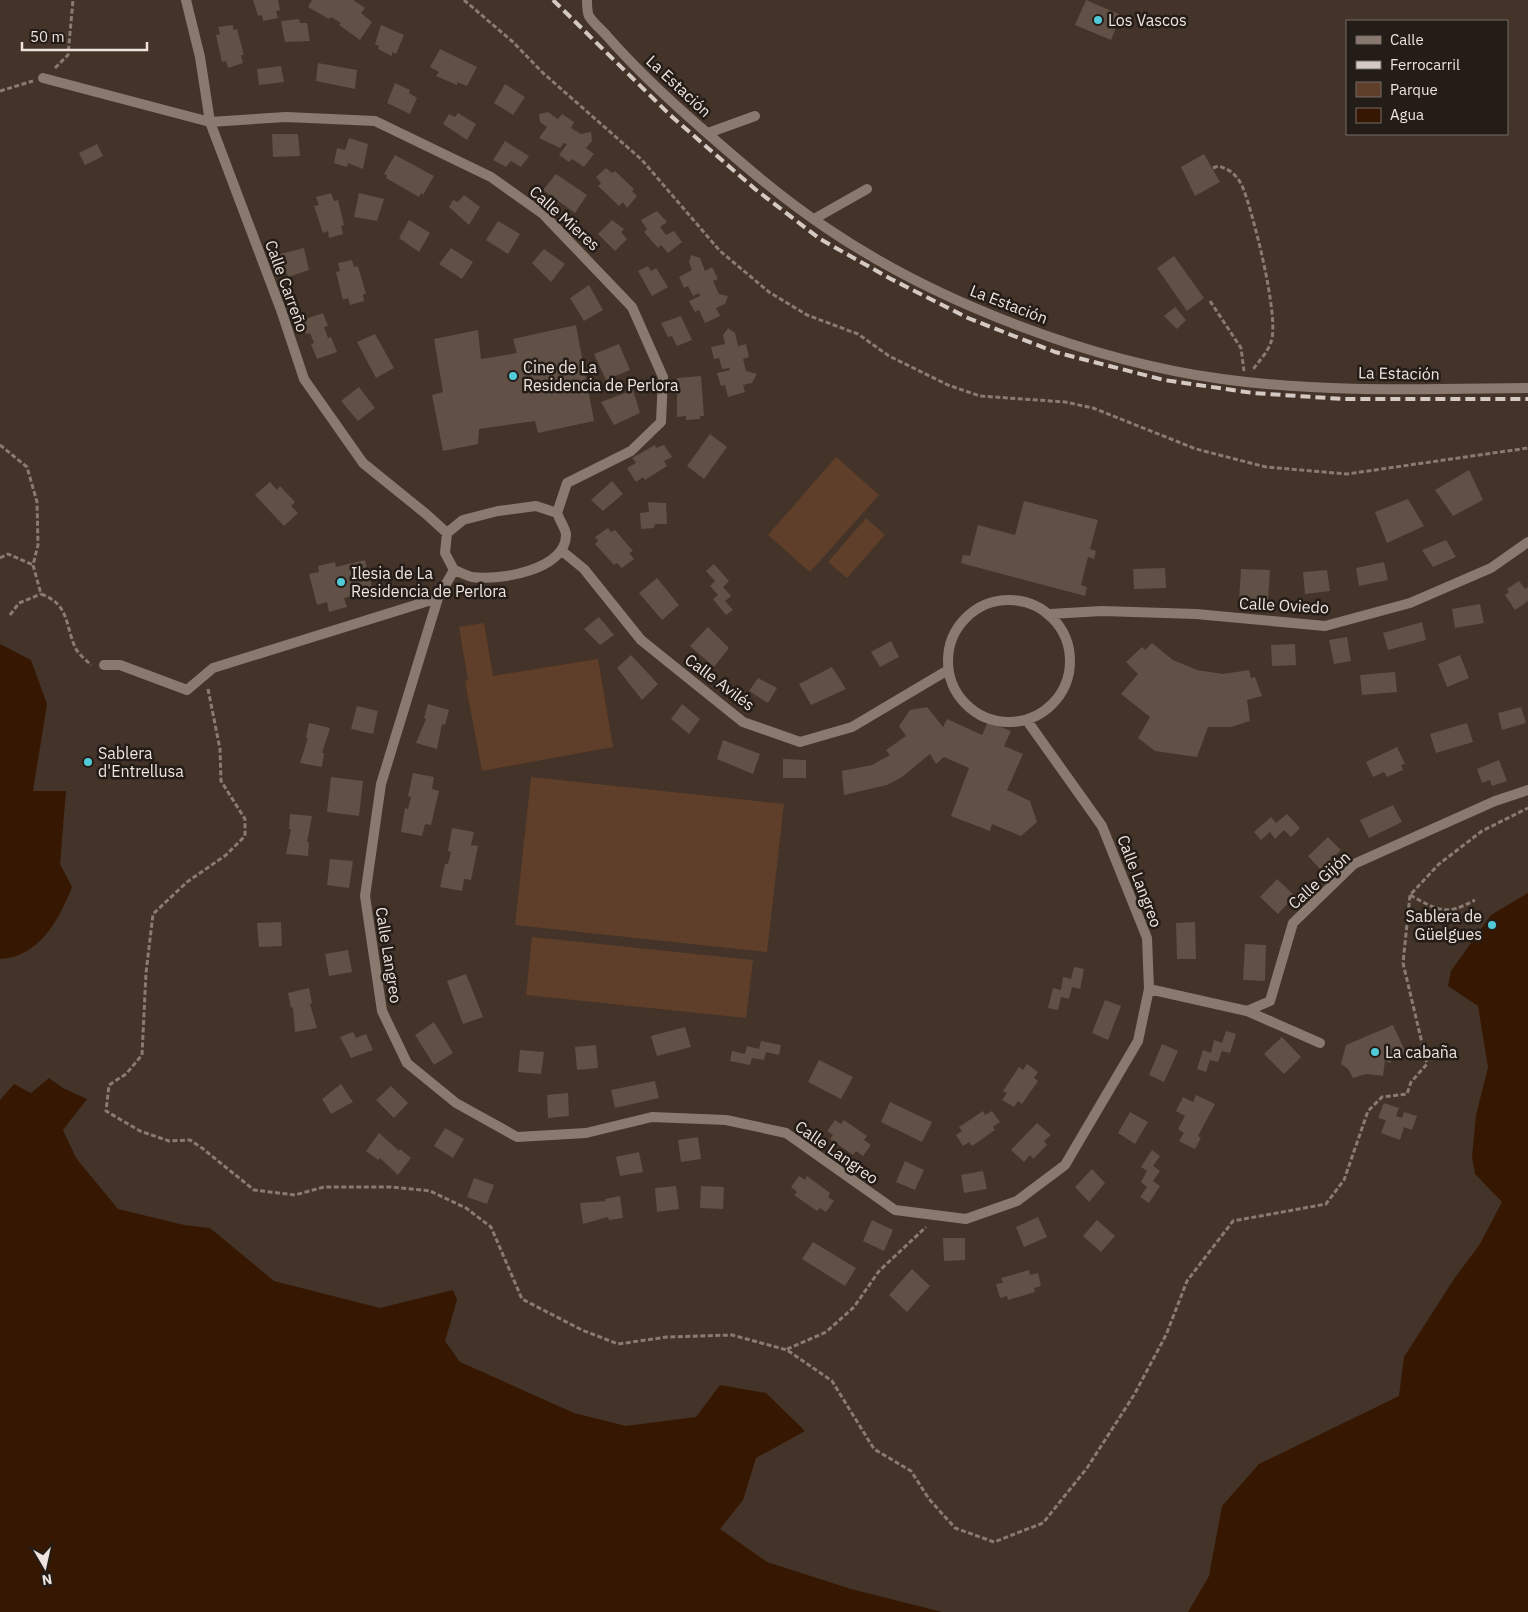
<svg xmlns="http://www.w3.org/2000/svg" width="1528" height="1612" viewBox="0 0 1528 1612" font-family="'IBM Plex Sans',sans-serif">
  <style>
    .green { fill: #5f3f29 }
    .water { fill: #361802 }
    .building { fill: #615045 }
    .lines { fill: none; stroke-linecap: round; stroke-linejoin: round }
    .path { stroke: #897b72; stroke-width: 3; stroke-dasharray: 5 2.5; stroke-linecap: butt }
    .service { stroke: #8a796e; stroke-width: 10 }
    .minor { stroke: #8a796e; stroke-width: 10 }
    .rail { stroke: #d5cac3; stroke-width: 4; stroke-dasharray: 10 5; stroke-linecap: butt }
    .poi-dot { fill: #52cbd8; stroke: #231c17; stroke-width: 2 }
    .labels { text-anchor: middle; dominant-baseline: central; stroke-width: 5; stroke-linejoin: round; paint-order: stroke }
    .poi-label { font-size: 16px; fill: #eee3dd; stroke: #231c17; text-anchor: start }
    .street-label { font-size: 16px; fill: #eee3dd; stroke: #231c17 }
  </style>
  <rect width="100%" height="100%" fill="#433328"/>
  <path class="green" d="M836,457L879,495L810,572L768,535Z
    M866,518L885,535L847,578L828,562Z
    M484,623L493,676L598,659L613,747L482,771L465,681L468,680L459,627Z
    M531,777L784,804L767,952L515,925Z
    M532,937L753,960L746,1018L526,995Z"/>
  <path class="water" d="M0,644L31,660L47,704L33,791H66L60,864L72,887C59,919 40,957 0,959Z
    M1528,893V1612H1188L1209,1576L1222,1506L1259,1464L1399,1396L1404,1357L1454,1279L1480,1244L1502,1202L1475,1174L1472,1157L1476,1115L1488,1067L1478,1006L1448,986L1451,971L1491,915Z
    M49,1078L63,1088L87,1099L63,1130L76,1158L118,1209L184,1225L210,1228L274,1281L380,1308L453,1290L457,1300L445,1341L460,1362L574,1413L626,1426L696,1417L720,1385L766,1393L805,1431L756,1458L743,1500L720,1529L767,1562L851,1589L942,1612H0V1100L14,1084L31,1093Z"/>
  <path class="building" d="M253,0H278L280,10L276,11L278,18L263,21L262,15L258,16Z
    M312,0H353L365,8L361,13L372,22L360,40L339,25L341,23L331,17L329,19L308,7Z
    M1086,0L1121,15L1111,40L1075,25Z
    M299,19L300,23H307L310,41L285,42L281,21Z
    M233,25V30L237,29L244,55H241L243,63L228,68L226,61L222,62L216,35L220,34L218,27Z
    M381,25L404,35L396,54L392,52V56L378,49L379,46L375,44Z
    M440,49L477,67L467,86L457,82V85L436,76L439,72L430,67Z
    M318,63L357,70L355,89L316,81Z
    M281,66L284,82L259,85L257,69Z
    M395,83L410,90L409,93L417,98L410,114L387,103Z
    M505,84L525,97L513,115L494,103Z
    M548,112L558,119L562,114L574,122L571,128L581,134L591,132L592,141L586,148L594,154L584,167L572,159L569,162L559,155L567,144L564,143L560,148L539,138L547,127L540,122L539,114Z
    M458,113L476,124L467,140L443,124L449,114L455,117Z
    M272,134H298L300,156L273,157Z
    M349,138L368,144L363,169L348,163L347,167L334,163L337,148L345,150Z
    M505,141L529,156L521,167L511,161L506,167L493,160Z
    M97,144L103,156L85,165L79,153Z
    M1204,154L1220,182L1195,196L1181,167Z
    M395,155L434,176L423,195L421,193L419,197L386,178L387,175L384,174Z
    M606,168L612,173L615,171L634,189L632,191L637,196L627,208L623,202L619,206L598,186L601,183L596,177Z
    M556,174L587,195L575,213L543,190Z
    M331,193L334,201L338,200L344,225L341,226L343,234L329,238L328,231L323,233L314,206L319,205L316,197Z
    M359,193L384,199L377,221L354,217Z
    M464,195L480,207L469,225L449,207L453,200L458,202Z
    M657,211L667,222L660,227L666,235L674,231L682,242L668,253L661,245L658,248L644,232L647,229L641,220Z
    M409,220L430,233L419,252L399,238Z
    M612,220L624,229L621,232L627,239L615,251L598,234Z
    M498,221L520,234L508,254L486,240Z
    M304,248L309,270L288,277L280,254Z
    M451,248L473,262L462,279L439,264Z
    M544,249L565,264L551,282L532,263Z
    M691,255L700,258L705,271L712,267L718,279L713,281L719,294L728,296L725,304L716,308L720,316L705,323L699,310L695,312L689,301L700,296L699,293L693,296L688,286L684,288L679,277L692,270L689,262Z
    M1174,256L1204,298L1187,311L1157,268Z
    M352,260L354,267L358,266L366,294H363L364,301L350,305L348,298L343,300L336,272L340,271L338,263Z
    M648,266L651,271L656,268L668,287L652,296L638,271Z
    M589,285L603,310L584,321L570,298Z
    M1175,307L1186,320L1177,329L1164,316Z
    M323,313L328,326L324,327L328,338L331,337L337,352L317,359L311,344L314,343L310,333L306,334L302,320Z
    M681,316L692,340L677,346L672,336L668,337L661,323Z
    M576,325L594,421L538,433L535,421L479,429L478,444L443,451L432,395L443,392L434,339L478,330L481,359L517,353L513,339Z
    M728,328L735,333L738,346L746,344L749,357L743,359L746,371L757,374L752,383L743,385L745,392L728,397L725,385L721,386L717,373L730,370L729,368L722,369L719,358L714,359L711,347L725,344L723,335Z
    M375,334L394,368L376,378L357,342Z
    M619,344L630,370L606,380L594,354Z
    M701,376L704,416H700V419L686,420V416L677,417V378Z
    M359,387L375,408L358,421L341,401Z
    M633,390L640,413L614,425L601,402Z
    M710,434L727,447L704,479L687,466Z
    M655,445L656,448L664,445L672,457L664,461L667,466L645,480L643,477L636,482L627,468L636,463L632,458Z
    M1469,470L1483,500L1453,516L1435,490Z
    M612,481L623,494L603,511L591,500Z
    M270,482L277,490L280,486L295,502L291,506L298,513L284,526L255,495Z
    M1408,499L1424,526L1387,543L1375,512Z
    M1024,501L1098,520L1090,549L1096,551L1094,559L1088,557L1081,585L1087,587L1085,596L961,563L963,555L970,556L978,525L1015,535Z
    M648,502L666,503L667,524H655L654,528L641,529L640,513L649,512Z
    M608,528L611,532L615,530L633,551L629,553L634,559L622,568L617,563L614,565L595,544L598,541L595,537Z
    M1446,540L1456,557L1433,567L1422,550Z
    M365,560L373,591L344,598L347,607L329,612L327,602L317,605L309,574L319,572L318,566L335,562L336,567Z
    M1384,562L1388,580L1359,586L1356,568Z
    M714,564L729,581L723,587L731,596L725,601L733,610L726,615L713,599L718,595L710,586L715,581L706,571Z
    M1165,568L1166,588L1134,589L1133,569Z
    M1241,569L1270,570L1268,601L1239,600Z
    M1327,570L1330,591L1305,594L1303,572Z
    M657,578L679,605L662,620L639,593Z
    M1519,581L1525,589L1528,587V601L1515,610L1505,595L1509,592L1507,589Z
    M1480,604L1484,623L1455,628L1452,609Z
    M599,617L614,635L600,645L584,629Z
    M1422,622L1426,640L1388,650L1383,633Z
    M708,627L729,648L714,667L690,646Z
    M1347,637L1351,661L1334,664L1329,640Z
    M891,641L899,657L880,667L871,652Z
    M1152,643L1173,660L1197,670L1223,674L1249,670L1251,678L1255,677L1262,696L1247,700L1250,721L1231,727H1208L1197,757L1155,751L1138,738L1150,717L1121,694L1138,674L1126,662L1142,647L1145,650Z
    M1295,644L1296,665L1272,666L1271,645Z
    M631,655L658,684L642,700L617,668Z
    M1460,655L1469,678L1447,687L1438,664Z
    M832,667L846,689L811,705L799,684Z
    M1395,672L1397,692L1362,695L1360,675Z
    M758,678L777,688L768,703L749,691Z
    M428,704L449,710L445,725L442,724L437,749L416,743L426,719L424,718Z
    M682,704L700,719L689,734L671,719Z
    M357,706L378,711L373,734L351,729Z
    M927,707L943,727L947,719L982,735L988,722L1011,731L1004,746L1023,754L1007,790L1030,801L1037,822L1021,836L992,824L990,831L951,816L969,768L944,757L936,764L930,754L902,777L887,785L844,795L842,771L872,765L890,755L886,750L906,736L899,726L910,710Z
    M1521,707L1526,723L1502,730L1498,713Z
    M309,723L330,728L322,753H324L322,767L300,763L308,738H306Z
    M1467,723L1473,742L1436,753L1430,734Z
    M723,740L760,754L753,774L717,759Z
    M1397,747L1405,764L1401,765L1403,770L1387,777L1384,772L1373,777L1366,762Z
    M783,759L806,760V778H783Z
    M1499,760L1507,781L1492,786L1490,780L1482,783L1477,769Z
    M413,773L434,777L432,789L439,791L431,825L425,824L422,836L401,832L405,808L408,809L411,797L408,796Z
    M331,777L363,781L359,816L327,812Z
    M1393,805L1402,822L1369,838L1360,820Z
    M290,814L312,816L307,842H309L308,856L286,854L291,829H289Z
    M1287,814L1300,828L1291,837L1284,830L1275,839L1270,832L1261,840L1254,832L1271,817L1276,823Z
    M452,828L474,832L471,845L478,846L471,880L464,879L462,891L440,887L445,864H448L451,852L448,851Z
    M1328,837L1341,850L1320,869L1308,856Z
    M330,859L353,861L349,888L327,885Z
    M1277,879L1295,896L1278,914L1260,897Z
    M281,922L282,946L259,947L257,923Z
    M1195,922L1196,959H1177L1176,923Z
    M1245,944L1266,945L1265,981L1243,980Z
    M348,950L352,972L329,976L325,954Z
    M1074,967L1084,969L1080,989L1072,987L1069,999L1061,997L1058,1010L1048,1008L1053,988L1061,990L1063,977L1071,979Z
    M466,974L483,1017L463,1024L447,981Z
    M309,988L312,1003L310,1004L317,1028L295,1032L293,1007L291,1008L288,993Z
    M1105,1000L1121,1006L1108,1040L1092,1033Z
    M434,1022L453,1053L434,1065L415,1035Z
    M1393,1025L1405,1051L1403,1056L1398,1055L1397,1060L1392,1058L1391,1063L1385,1061L1383,1076L1366,1074L1353,1078L1348,1069L1341,1064L1346,1045Z
    M685,1027L691,1047L657,1056L651,1036Z
    M1226,1031L1236,1034L1230,1053L1222,1051L1218,1062L1210,1060L1206,1072L1197,1069L1203,1050L1211,1053L1214,1040L1222,1043Z
    M353,1032L356,1038L366,1034L373,1050L351,1058L340,1037Z
    M1282,1037L1301,1057L1284,1074L1264,1054Z
    M761,1041L781,1045L779,1055L766,1052L764,1060L752,1058L750,1065L730,1061L732,1051L745,1054L747,1046L759,1049Z
    M1162,1044L1178,1051L1164,1082L1149,1075Z
    M596,1045L598,1068L577,1070L575,1047Z
    M520,1050L544,1052L541,1074L518,1072Z
    M819,1060L853,1077L841,1099L808,1082Z
    M1027,1064L1038,1072L1034,1078L1038,1081L1022,1104L1018,1101L1014,1107L1002,1100L1007,1093L1003,1091L1019,1067L1023,1070Z
    M655,1081L659,1098L615,1108L611,1090Z
    M341,1084L353,1102L331,1114L322,1099Z
    M391,1086L408,1103L394,1118L376,1100Z
    M568,1093L569,1116L548,1118L547,1095Z
    M1196,1095L1215,1104L1198,1136L1201,1138L1195,1149L1179,1141L1184,1133L1178,1129L1185,1116L1176,1111L1183,1097L1193,1102Z
    M890,1102L932,1122L922,1142L881,1122Z
    M1384,1103L1399,1108L1396,1116L1402,1118L1404,1112L1417,1116L1412,1130L1404,1127L1400,1140L1381,1133L1386,1120L1378,1118Z
    M983,1111L985,1115L992,1111L1000,1122L993,1127L995,1130L972,1146L969,1142L963,1146L956,1135L962,1131L959,1127Z
    M1130,1112L1148,1122L1135,1144L1118,1133Z
    M835,1120L841,1124L844,1120L867,1136L864,1140L871,1145L863,1156L856,1151L853,1155L830,1139L833,1135L827,1131Z
    M1037,1123L1051,1135L1044,1141L1047,1145L1033,1159L1030,1155L1024,1162L1011,1150Z
    M445,1128L464,1139L453,1158L434,1146Z
    M379,1133L399,1151L400,1149L411,1158L398,1175L380,1158L378,1160L366,1151Z
    M698,1137L701,1159L681,1162L678,1140Z
    M1152,1150L1160,1156L1153,1166L1160,1171L1153,1181L1160,1186L1149,1203L1140,1197L1147,1187L1141,1182L1147,1171L1141,1167Z
    M639,1152L643,1172L620,1176L616,1157Z
    M905,1161L924,1170L915,1190L896,1182Z
    M1092,1169L1105,1183L1089,1202L1075,1187Z
    M983,1171L987,1189L964,1193L961,1175Z
    M799,1176L805,1180L807,1176L830,1193L828,1197L834,1201L826,1212L820,1208L817,1211L794,1195L797,1192L791,1187Z
    M474,1178L494,1185L487,1204L467,1197Z
    M676,1186L679,1209L657,1212L655,1188Z
    M701,1186L724,1187L723,1209L700,1208Z
    M620,1196L623,1218L609,1220L608,1217L583,1224L580,1203L606,1201L605,1199Z
    M1038,1217L1047,1237L1024,1247L1016,1227Z
    M872,1220L893,1230L884,1251L863,1241Z
    M1097,1220L1115,1236L1101,1252L1083,1236Z
    M943,1238H965V1260L944,1261Z
    M813,1242L856,1268L845,1286L802,1259Z
    M912,1269L930,1286L907,1312L889,1295Z
    M1029,1270L1030,1275L1038,1273L1041,1286L1034,1288L1035,1292L1008,1300L1007,1296L1000,1298L996,1284L1003,1283L1001,1278Z"/>
  <g class="lines">
    <path class="path" d="M464,0L513,42L543,73L642,160L720,251L769,292L807,315L858,334L889,356L948,385L980,396L1065,402L1093,408L1196,449L1266,467L1347,474L1528,448
      M55,68L68,55L73,0
      M0,91L33,81
      M1213,168L1218,166C1230,169 1238,176 1243,188C1253,213 1280,318 1271,342C1268,352 1258,362 1252,371
      M1210,301L1241,348L1244,371
      M0,445L27,467L37,502L38,545L33,565L41,594C69,604 65,624 75,647C78,654 86,660 91,665
      M0,558L8,554L33,565
      M10,615L19,603L41,594
      M208,689L220,749L221,781L245,819V836L226,855L187,882L153,914L146,973L142,1055L126,1074L109,1085L106,1111L140,1131L169,1141L190,1140L202,1148L254,1190L295,1195L324,1187H391L430,1191L466,1208L491,1227L522,1299L582,1330L618,1344L667,1337L732,1335L787,1350L832,1381L874,1449L911,1471L929,1499L955,1528L994,1542L1043,1523L1087,1468L1134,1395L1166,1335L1187,1281L1233,1221L1326,1204L1344,1180L1368,1111L1382,1097L1407,1094L1411,1082L1427,1064L1403,963L1410,895L1439,864L1482,831L1528,808
      M1410,895C1439,911 1446,916 1475,900
      M787,1349L826,1332L854,1307L879,1271L926,1227"/>
    <path class="service" d="M43,78L210,122
      M708,133L755,116
      M814,219L867,189"/>
    <path class="minor" d="M186,0L200,57L210,122L281,310L304,379L363,463L426,514L447,533
      M587,0C587,5 587,12 589,16C593,23 602,30 607,36C635,68 667,98 699,126C739,161 780,197 825,227C935,302 1090,361 1222,379C1323,393 1427,389 1528,388
      M210,122L286,117L375,121L491,177L543,214L632,307L663,377L661,422L631,451L567,483L557,513
      M536,506L557,513C559,519 565,528 566,534C567,570 499,581 472,577C467,576 460,572 454,570L445,553L447,533L463,520L498,511Z
      M562,551L584,569L641,640L743,722L800,742L852,727L948,670
      M454,570L438,598L381,784L365,896L382,1011L407,1063L456,1103L517,1137L586,1133L652,1117L726,1120L786,1133L895,1210L966,1219L1017,1201L1065,1165L1138,1041L1149,989L1147,938L1102,826L1028,722
      M948 661a61 61 0 1 1 122 0a61 61 0 1 1-122 0Z
      M1050,614L1102,611L1196,614L1325,626L1410,603L1491,568L1528,542
      M104,665H120L187,690L213,668L438,598
      M1149,989L1247,1011L1270,1001L1293,923L1354,864L1495,801L1528,790
      M1247,1011L1320,1043"/>
    <path class="rail" d="M553,0L670,115L755,189L820,239L891,279L968,318L1055,352L1164,380L1253,393L1343,399H1528"/>
  </g>
  <g class="poi-dot">
    <circle cx="1098" cy="20" r="5"/>
    <circle cx="513" cy="376" r="5"/>
    <circle cx="341" cy="582" r="5"/>
    <circle cx="88" cy="762" r="5"/>
    <circle cx="1492" cy="925" r="5"/>
    <circle cx="1375" cy="1052" r="5"/>
  </g>
  <g class="labels">
    <g class="poi-label">
      <text x="1108" y="20">Los Vascos</text>
      <text x="523" y="367">Cine de La<tspan x="523" dy="18">Residencia de Perlora</tspan></text>
      <text x="351" y="573">Ilesia de La<tspan x="351" dy="18">Residencia de Perlora</tspan></text>
      <text x="98" y="753">Sablera<tspan x="98" dy="18">d'Entrellusa</tspan></text>
      <text x="1482" y="916" text-anchor="end">Sablera de<tspan x="1482" dy="18">Güelgues</tspan></text>
      <text x="1385" y="1052">La cabaña</text>
    </g>
    <g class="street-label">
      <text transform="translate(679 86) rotate(43)">La Estación</text>
      <text transform="translate(565 218) rotate(42)">Calle Mieres</text>
      <text transform="translate(287 286) rotate(70)">Calle Carreño</text>
      <text transform="translate(1009 304) rotate(21)">La Estación</text>
      <text transform="translate(1399 373) rotate(1)">La Estación</text>
      <text transform="translate(1284 605) rotate(3)">Calle Oviedo</text>
      <text transform="translate(720 682) rotate(37)">Calle Avilés</text>
      <text transform="translate(1319 880) rotate(-42)">Calle Gijón</text>
      <text transform="translate(1140 881) rotate(69)">Calle Langreo</text>
      <text transform="translate(389 955) rotate(81)">Calle Langreo</text>
      <text transform="translate(837 1152) rotate(35)">Calle Langreo</text>
    </g>
  </g>
  <rect x="1346" y="20" width="162" height="115" fill="#231c17" stroke="#746c66"/>
  <rect x="1356" y="36" width="25" height="8" fill="#8a796e" stroke="#746c66"/>
  <text x="1390" y="45" font-size="15" fill="#eee3dd">Calle</text>
  <rect x="1356" y="61" width="25" height="8" fill="#d5cac3" stroke="#746c66"/>
  <text x="1390" y="70" font-size="15" fill="#eee3dd">Ferrocarril</text>
  <rect x="1356" y="82" width="25" height="15" fill="#5f3f29" stroke="#746c66"/>
  <text x="1390" y="95" font-size="15" fill="#eee3dd">Parque</text>
  <rect x="1356" y="108" width="25" height="15" fill="#361802" stroke="#746c66"/>
  <text x="1390" y="120" font-size="15" fill="#eee3dd">Agua</text>
  <g transform="translate(45 1567) rotate(171)" stroke="#231c17" stroke-width="4" paint-order="stroke">
  <path d="M0-4L9 19L0 12L-9 19Z" fill="#eee3dd"/>
  <text y="-8" font-size="14" font-weight="bold" text-anchor="middle" fill="#eee3dd">N</text>
  </g>
  <path d="M22 42v8h125v-8" fill="none" stroke="#eee3dd" stroke-width="2.5"/>
  <text x="30" y="42" font-size="15" fill="#eee3dd" stroke="#231c17" stroke-width="4" paint-order="stroke">50 m</text>
</svg>
